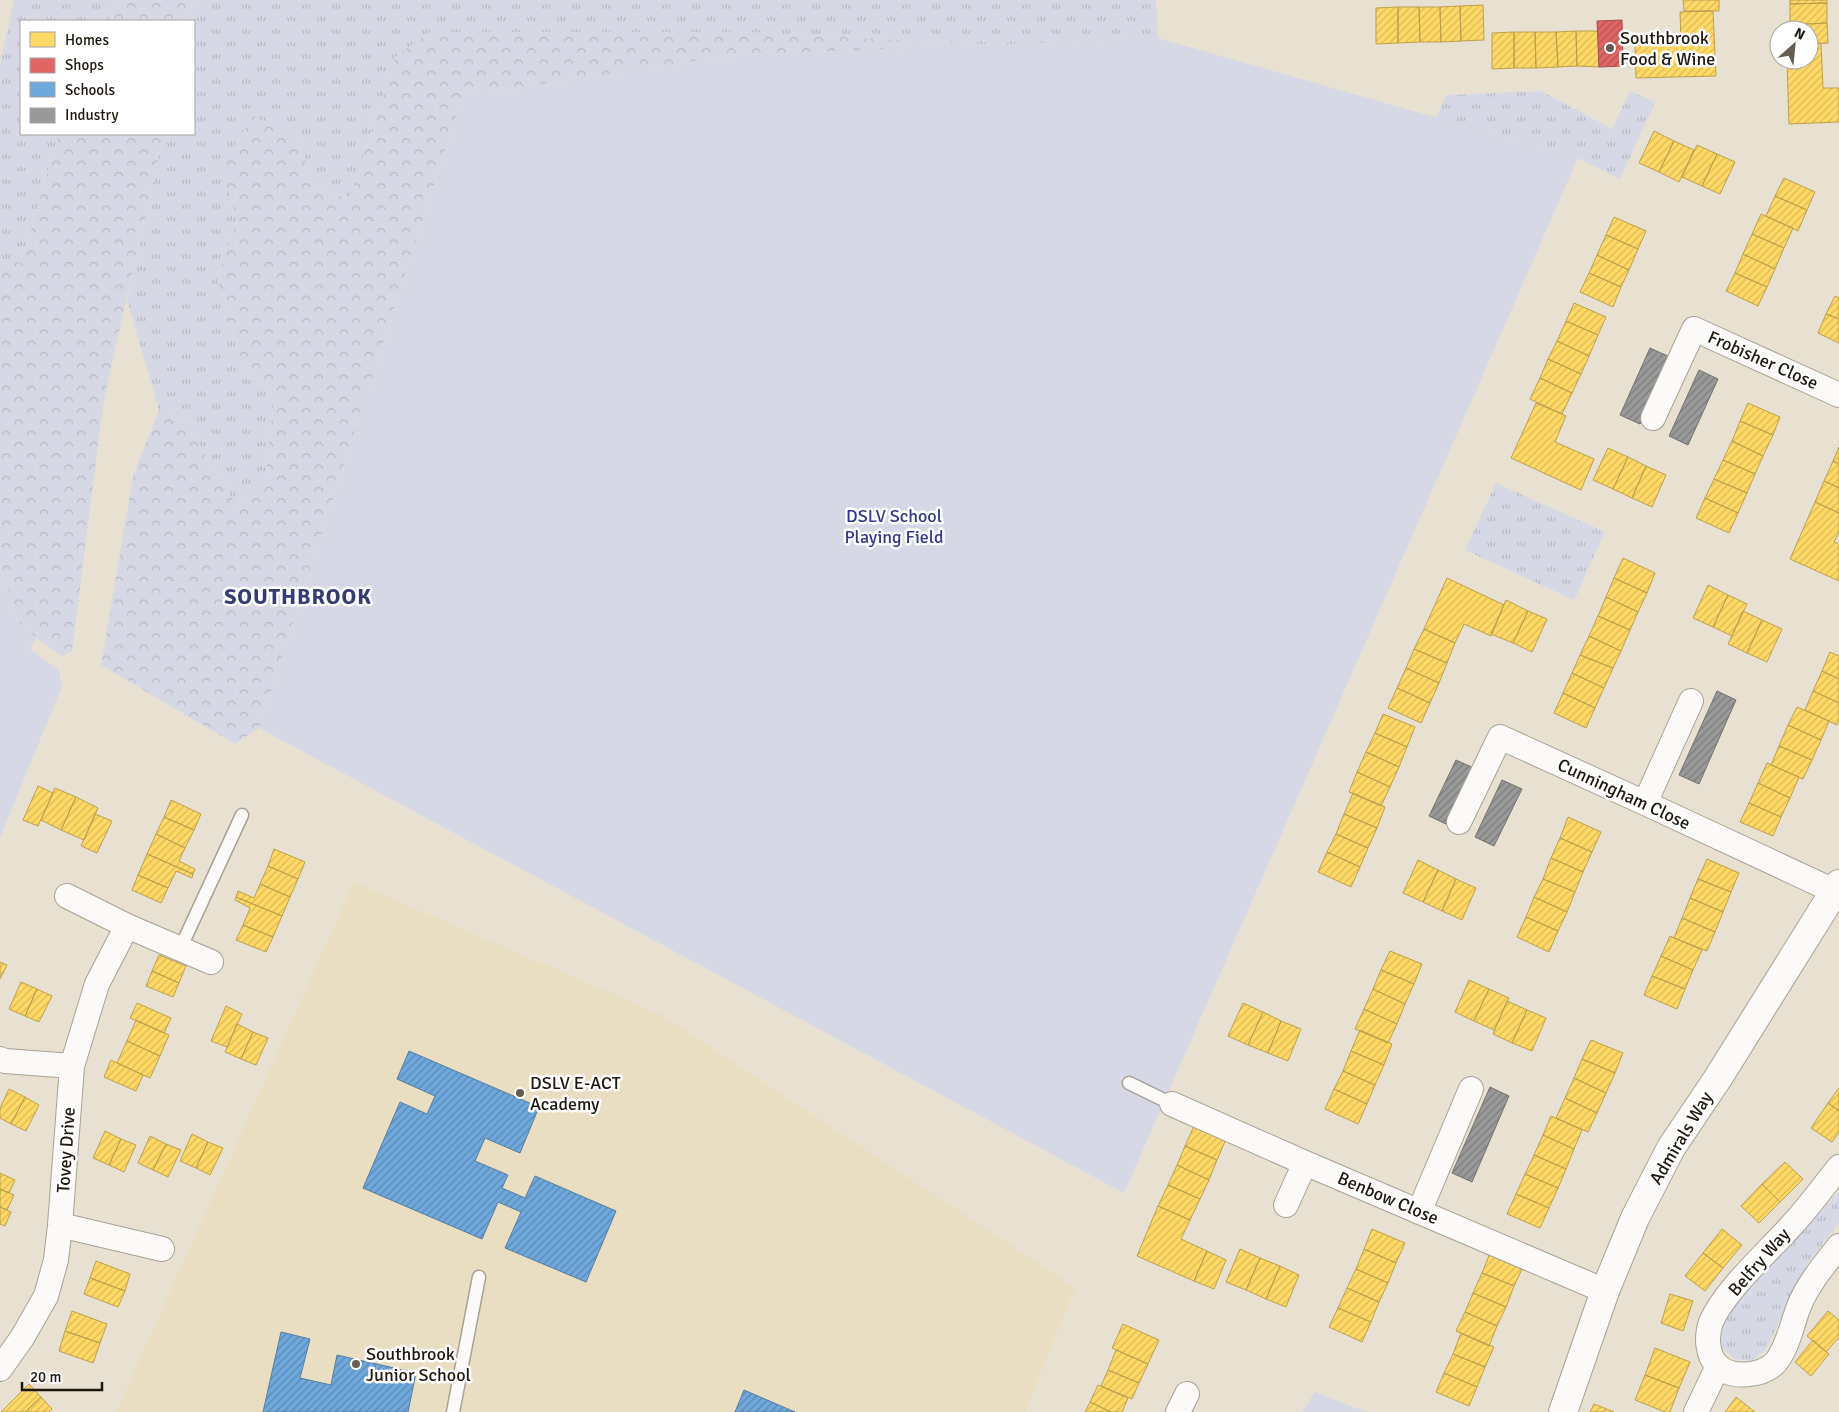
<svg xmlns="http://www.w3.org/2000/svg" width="1839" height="1412" viewBox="0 0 1839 1412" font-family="Signika,sans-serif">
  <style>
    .built { fill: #eadec2 }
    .grass { fill: url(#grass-tufts) }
    .forest { fill: url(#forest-crowns) }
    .park { fill: #d6d8e6 }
    .homes { fill: url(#homes-hatch); stroke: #bb9f4c }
    .shops { fill: url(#shops-hatch); stroke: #a64f4c }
    .schools { fill: url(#schools-hatch); stroke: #567d9e }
    .industry { fill: url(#industry-hatch); stroke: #74726f }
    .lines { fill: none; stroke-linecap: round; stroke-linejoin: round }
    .service-casing { stroke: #a7a296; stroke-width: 15 }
    .minor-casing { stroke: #a7a296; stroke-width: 26 }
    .tertiary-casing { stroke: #a7a296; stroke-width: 30 }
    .service { stroke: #fcfaf8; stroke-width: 12 }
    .minor { stroke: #fcfaf8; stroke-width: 24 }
    .tertiary { stroke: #fcfaf8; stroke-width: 28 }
    .poi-dot { fill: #645e52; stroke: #fff; stroke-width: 2 }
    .labels { text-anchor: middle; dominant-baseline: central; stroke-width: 5; stroke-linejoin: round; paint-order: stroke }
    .poi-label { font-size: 18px; fill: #1d180e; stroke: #fff; text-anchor: start }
    .street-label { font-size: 18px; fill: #1d180e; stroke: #fff }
    .park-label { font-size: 18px; fill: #33388a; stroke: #fff }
    .district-label { font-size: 22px; font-weight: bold; letter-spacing: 1px; fill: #343b76; stroke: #fff }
  </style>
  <defs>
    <pattern id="grass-tufts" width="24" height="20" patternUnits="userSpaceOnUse" patternTransform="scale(1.25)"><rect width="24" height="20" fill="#d6d8e6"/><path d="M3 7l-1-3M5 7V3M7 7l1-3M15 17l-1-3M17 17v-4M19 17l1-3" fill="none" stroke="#b7b9c4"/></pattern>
    <pattern id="forest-crowns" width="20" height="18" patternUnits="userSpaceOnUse" patternTransform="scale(1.25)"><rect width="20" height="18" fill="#d6d8e6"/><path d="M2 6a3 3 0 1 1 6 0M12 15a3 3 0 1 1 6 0" fill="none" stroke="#b7b9c4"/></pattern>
    <pattern id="homes-hatch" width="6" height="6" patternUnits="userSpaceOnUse" patternTransform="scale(1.25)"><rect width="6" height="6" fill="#ffd966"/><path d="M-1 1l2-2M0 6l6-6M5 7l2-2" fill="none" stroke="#daba57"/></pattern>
    <pattern id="shops-hatch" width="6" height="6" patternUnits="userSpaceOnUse" patternTransform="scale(1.25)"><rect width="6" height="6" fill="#e06666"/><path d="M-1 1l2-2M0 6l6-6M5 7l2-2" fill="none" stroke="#b55352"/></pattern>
    <pattern id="schools-hatch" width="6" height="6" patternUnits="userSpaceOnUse" patternTransform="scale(1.25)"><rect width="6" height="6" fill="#6fa8dc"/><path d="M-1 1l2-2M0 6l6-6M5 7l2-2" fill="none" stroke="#5b88b1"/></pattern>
    <pattern id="industry-hatch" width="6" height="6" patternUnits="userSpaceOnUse" patternTransform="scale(1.25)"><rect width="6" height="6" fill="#999"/><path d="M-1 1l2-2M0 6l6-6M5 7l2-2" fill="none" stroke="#7c7c7b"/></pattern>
  </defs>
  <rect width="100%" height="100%" fill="#e8e1d1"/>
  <path class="built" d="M354,882L664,1016L1075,1288L1025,1412H116Z"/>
  <path class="grass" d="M14,0H113L110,21H21V134H59L21,263L0,259V64Z
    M193,0H1156L1158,38L998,45L744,32L396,56L349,200L312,184L298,137L220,166L237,218L217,279L242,365L274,400L264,489L238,508L185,422L159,410L127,300L164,134H194V21H188Z
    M1541,91L1612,129L1630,91L1655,102L1620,179L1578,158L1436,118L1446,95Z
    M1496,483L1605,532L1574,600L1465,550Z
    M1839,1192V1222L1806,1266L1766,1349L1752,1361L1735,1359L1722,1348L1721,1333L1725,1317L1774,1261Z"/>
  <path class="forest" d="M113,0H193L188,21H110Z
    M430,32H744L998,45L738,55L463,96L259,728L235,744L101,665L133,476L159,410L185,422L238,508L264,488L274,400L242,365L217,279L237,218L220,166L254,116L298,137L312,184L349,200L396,56Z
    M59,134H164L104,399L72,651L62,656L36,638L18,621L0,562V259L21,263Z"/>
  <path class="park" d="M1158,38L1578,158L1124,1193L259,728L463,96L738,55Z
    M0,562L18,621L36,638L30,649L59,670L62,686L0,838Z
    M1315,1392L1366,1412H1302Z"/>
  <path class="homes" d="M1683,0H1719V11H1684Z
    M1790,0H1827V3L1790,4Z
    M1827,3V23L1790,25V4Z
    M1483,5L1484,40L1461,41L1460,6Z
    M1460,6L1461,41L1441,42L1440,7Z
    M1398,7V43L1376,44V8Z
    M1398,7H1419L1420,42L1398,43Z
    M1419,7H1440L1441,42H1420Z
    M1713,11L1716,76L1636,78L1635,44L1681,43L1680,12Z
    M1827,23L1828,43L1809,44V30H1790V25Z
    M1576,31L1577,66L1558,67L1556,32Z
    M1576,31H1598L1599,67L1577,66Z
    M1514,32V68L1492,69V33Z
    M1514,32H1535L1536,68H1514Z
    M1535,32H1556L1558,67L1536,68Z
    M1821,43L1823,88H1839V122L1789,124L1787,60H1809V44Z
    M1654,131L1674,141L1659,172L1639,163Z
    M1674,141L1694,150L1679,182L1659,172Z
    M1697,145L1717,154L1702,186L1682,177Z
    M1717,154L1735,162L1720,194L1702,186Z
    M1784,178L1815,192L1807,210L1775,196Z
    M1775,196L1807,210L1798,231L1766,216Z
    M1761,214L1793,228L1784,248L1752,234Z
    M1614,217L1646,231L1638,249L1606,235Z
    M1752,234L1784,248L1775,269L1743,254Z
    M1606,235L1638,249L1629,270L1597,255Z
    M1743,254L1775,269L1767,287L1735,273Z
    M1597,255L1629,270L1621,287L1589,273Z
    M1589,273L1621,287L1613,307L1580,292Z
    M1735,273L1767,287L1758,306L1726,291Z
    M1835,296L1839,298V319L1826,314Z
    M1574,303L1606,317L1598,335L1566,321Z
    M1826,314L1839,319V343L1818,333Z
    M1566,321L1598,335L1589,356L1557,341Z
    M1557,341L1589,356L1581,374L1548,359Z
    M1548,359L1581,374L1572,393L1540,378Z
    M1540,378L1572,393L1562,414L1530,399Z
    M1536,403L1566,416L1555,442L1594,459L1581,490L1511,458Z
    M1748,403L1780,417L1773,435L1740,421Z
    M1740,421L1773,435L1763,456L1732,441Z
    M1732,441L1763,456L1755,474L1723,460Z
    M1839,447V464L1833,461Z
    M1608,448L1628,457L1613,489L1593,480Z
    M1628,457L1646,466L1632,498L1613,489Z
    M1723,460L1755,474L1747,493L1714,479Z
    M1833,461L1839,464V488L1824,481Z
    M1646,466L1666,475L1652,507L1632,498Z
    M1714,479L1747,493L1738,513L1705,498Z
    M1824,481L1839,488V513L1815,502Z
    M1705,498L1738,513L1729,533L1696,518Z
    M1815,502L1839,513V532L1834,542L1839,544V581L1790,559Z
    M1623,558L1655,573L1647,593L1614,578Z
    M1447,578L1504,605L1491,636L1464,624L1455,643L1424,629Z
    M1614,578L1647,593L1638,612L1606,597Z
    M1708,585L1728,595L1713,627L1693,618Z
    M1728,595L1747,604L1732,636L1713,627Z
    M1606,597L1638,612L1630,630L1598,616Z
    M1506,600L1528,611L1513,643L1491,634Z
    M1528,611L1547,619L1532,652L1513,643Z
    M1743,611L1762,620L1747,653L1728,644Z
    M1598,616L1630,630L1621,651L1589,636Z
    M1762,620L1782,629L1767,662L1747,653Z
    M1424,629L1455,643L1447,663L1414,649Z
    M1589,636L1621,651L1613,668L1580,655Z
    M1414,649L1447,663L1439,683L1406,668Z
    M1830,652L1839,656V679L1822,671Z
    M1580,655L1613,668L1604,688L1572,673Z
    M1406,668L1439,683L1430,703L1397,688Z
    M1822,671L1839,679V703L1813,691Z
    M1572,673L1604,688L1595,708L1563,693Z
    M1397,688L1430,703L1421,723L1388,708Z
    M1813,691L1839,703V720L1837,725L1805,710Z
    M1563,693L1595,708L1586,728L1554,713Z
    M1797,707L1829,721L1821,740L1788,725Z
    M1383,714L1415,727L1407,747L1375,733Z
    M1788,725L1821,740L1812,760L1779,746Z
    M1375,733L1407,747L1399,767L1366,752Z
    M1779,746L1812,760L1803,779L1771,765Z
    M1366,752L1399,767L1390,787L1357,772Z
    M1767,763L1799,777L1790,798L1758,783Z
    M1357,772L1390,787L1381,806L1349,792Z
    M1758,783L1790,798L1781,817L1749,803Z
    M38,786L53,793L38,826L23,820Z
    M55,788L76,797L61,830L41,820Z
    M1353,793L1385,807L1377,828L1344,814Z
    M76,797L98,808L84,840L61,830Z
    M171,800L201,814L194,830L164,817Z
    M1749,803L1781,817L1773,836L1740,822Z
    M95,814L112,821L97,853L81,846Z
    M1344,814L1377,828L1368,848L1336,834Z
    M164,817L194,830L185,848L156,834Z
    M1568,817L1601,832L1592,852L1560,838Z
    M156,834L185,848L179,861L195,869L193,874L147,854Z
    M1336,834L1368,848L1360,867L1327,852Z
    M1560,838L1592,852L1583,872L1551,858Z
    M274,849L305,862L298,879L268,866Z
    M1327,852L1360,867L1351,887L1318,872Z
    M147,854L193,874L192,878L176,871L168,888L138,875Z
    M1551,858L1583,872L1575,892L1543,879Z
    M1707,859L1739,873L1731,892L1698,879Z
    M1418,860L1438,870L1423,902L1403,893Z
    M268,866L298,879L290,897L260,884Z
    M1438,870L1456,879L1442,911L1423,902Z
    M138,875L168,888L161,903L132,890Z
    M1456,879L1476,888L1462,920L1442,911Z
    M1543,879L1575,892L1567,912L1534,897Z
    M1698,879L1731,892L1723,912L1690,898Z
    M260,884L290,897L282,916L236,897L238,891L254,898Z
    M236,897L282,916L273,937L243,925L250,908L235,900Z
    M1534,897L1567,912L1558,931L1526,917Z
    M1690,898L1723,912L1715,932L1682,918Z
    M1526,917L1558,931L1549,952L1517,937Z
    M1682,918L1715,932L1707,951L1674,938Z
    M243,925L273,937L266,952L236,940Z
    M1670,936L1702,950L1693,970L1661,956Z
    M1390,951L1422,964L1414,984L1381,970Z
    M159,955L186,966L179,983L152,971Z
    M1661,956L1693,970L1685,989L1652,976Z
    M0,962L7,965L0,979Z
    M1381,970L1414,984L1405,1004L1373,989Z
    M152,971L179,983L173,997L146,986Z
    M1652,976L1685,989L1677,1009L1644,995Z
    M1469,980L1489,989L1474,1021L1455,1012Z
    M21,982L37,989L25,1016L9,1009Z
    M37,989L52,996L39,1022L25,1016Z
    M1373,989L1405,1004L1397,1024L1364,1009Z
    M1489,989L1509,998L1494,1030L1474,1021Z
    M1507,1001L1527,1010L1512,1043L1493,1034Z
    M137,1003L171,1018L164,1033L130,1018Z
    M1243,1003L1263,1012L1248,1045L1228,1036Z
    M226,1006L242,1014L227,1047L211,1041Z
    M1364,1009L1397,1024L1388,1043L1355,1029Z
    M1527,1010L1546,1018L1532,1051L1512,1043Z
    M1263,1012L1281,1021L1268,1053L1248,1045Z
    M136,1020L169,1035L160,1056L127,1041Z
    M1281,1021L1301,1029L1288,1061L1268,1053Z
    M237,1024L253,1032L241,1059L225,1052Z
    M1360,1030L1392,1044L1384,1065L1351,1051Z
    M253,1032L268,1038L256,1065L241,1059Z
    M1591,1040L1623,1053L1615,1073L1582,1059Z
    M127,1041L160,1056L150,1078L117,1063Z
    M1351,1051L1384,1065L1375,1085L1343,1071Z
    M1582,1059L1615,1073L1606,1093L1574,1078Z
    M111,1060L143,1075L136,1091L104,1077Z
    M1343,1071L1375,1085L1367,1104L1334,1089Z
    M1574,1078L1606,1093L1597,1113L1565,1098Z
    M1839,1088V1111L1828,1103Z
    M9,1089L25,1097L11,1124L0,1118V1108Z
    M1334,1089L1367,1104L1358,1124L1325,1109Z
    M25,1097L39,1105L26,1131L11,1124Z
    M1565,1098L1597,1113L1588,1132L1556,1118Z
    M1828,1103L1839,1111V1132L1832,1142L1811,1128Z
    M1551,1116L1582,1130L1574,1149L1543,1135Z
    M1194,1126L1226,1139L1217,1160L1185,1146Z
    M105,1131L121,1139L109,1165L93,1158Z
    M192,1134L208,1142L196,1168L180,1161Z
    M1543,1135L1574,1149L1566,1169L1534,1155Z
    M150,1136L166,1144L153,1170L138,1163Z
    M121,1139L136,1145L124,1172L109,1165Z
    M208,1142L223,1148L210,1175L196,1168Z
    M166,1144L181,1150L168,1177L153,1170Z
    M1185,1146L1217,1160L1209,1180L1177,1165Z
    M1534,1155L1566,1169L1558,1188L1525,1174Z
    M1785,1162L1803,1179L1780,1202L1762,1184Z
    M1177,1165L1209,1180L1200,1199L1168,1185Z
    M0,1173L15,1180L9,1193L0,1189Z
    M1525,1174L1558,1188L1549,1208L1516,1194Z
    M1762,1184L1780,1202L1759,1223L1741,1206Z
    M1168,1185L1200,1199L1190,1220L1158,1206Z
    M0,1189L14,1195L7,1210L0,1207Z
    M1516,1194L1549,1208L1540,1228L1507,1214Z
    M1158,1206L1190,1220L1181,1239L1207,1251L1194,1281L1137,1256Z
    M0,1207L11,1212L5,1226L0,1224Z
    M1372,1229L1405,1243L1396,1263L1364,1249Z
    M1722,1229L1742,1245L1723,1268L1703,1253Z
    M1240,1249L1260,1258L1246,1290L1226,1282Z
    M1364,1249L1396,1263L1388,1283L1356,1269Z
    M1207,1251L1226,1260L1214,1289L1194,1281Z
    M1490,1253L1523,1267L1514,1286L1482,1273Z
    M1703,1253L1723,1268L1705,1291L1685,1276Z
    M1260,1258L1280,1266L1266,1299L1246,1290Z
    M96,1261L130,1274L125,1291L90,1278Z
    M1280,1266L1299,1275L1286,1307L1266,1299Z
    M1356,1269L1388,1283L1379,1302L1347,1288Z
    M1482,1273L1514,1286L1506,1307L1473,1293Z
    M90,1278L125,1291L118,1307L84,1294Z
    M1347,1288L1379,1302L1371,1322L1338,1308Z
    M1473,1293L1506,1307L1497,1326L1465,1312Z
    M1670,1294L1693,1301L1683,1331L1661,1323Z
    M1338,1308L1371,1322L1362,1342L1329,1327Z
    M72,1311L107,1324L100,1343L65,1331Z
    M1828,1311L1839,1320V1337L1826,1352L1807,1336Z
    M1465,1312L1497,1326L1489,1346L1456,1331Z
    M1123,1324L1159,1340L1148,1364L1112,1348Z
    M65,1331L100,1343L93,1363L59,1351Z
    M1461,1333L1494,1347L1485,1367L1453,1354Z
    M1813,1340L1829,1354L1811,1376L1795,1362Z
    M1655,1348L1690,1362L1679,1388L1645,1375Z
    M1116,1350L1148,1364L1139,1383L1108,1370Z
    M1453,1354L1485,1367L1477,1387L1444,1373Z
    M1108,1370L1139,1383L1132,1399L1101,1386Z
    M1444,1373L1477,1387L1469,1406L1436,1392Z
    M1645,1375L1679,1388L1670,1412H1665L1635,1400Z
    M29,1384L41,1397L25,1412H1Z
    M1098,1385L1128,1398L1122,1412H1111L1090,1402Z
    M41,1397L52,1409L49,1412H25Z
    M1736,1397L1755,1412H1725Z
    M1090,1402L1111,1412H1085Z
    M1594,1404L1614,1412H1590Z"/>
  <path class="shops" d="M1622,20L1623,66L1599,67L1597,21Z"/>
  <path class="schools" d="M409,1051L539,1107L520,1153L485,1138L475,1161L508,1175L502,1188L525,1198L535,1176L616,1211L586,1282L505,1248L521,1212L498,1202L482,1239L363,1188L400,1102L427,1114L435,1096L397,1079Z
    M281,1332L310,1339L300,1378L331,1385L337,1355L416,1373L408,1412H263Z
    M744,1390L795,1412H735Z"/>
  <path class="industry" d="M1650,348L1670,357L1640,424L1620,415Z
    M1699,370L1718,379L1688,445L1669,436Z
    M1717,691L1736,700L1699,784L1679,775Z
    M1456,760L1476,769L1448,825L1429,816Z
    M1502,780L1522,789L1494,846L1475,837Z
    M1490,1087L1509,1096L1472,1182L1452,1173Z"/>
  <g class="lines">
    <g class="service-casing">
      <path id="service" d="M180,949L242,815
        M1129,1083L1172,1104
        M453,1412L479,1277"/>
    </g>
    <g class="minor-casing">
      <path id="minor" d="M1653,418L1694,329L1839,395
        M1645,803L1691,701
        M1459,822L1500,737L1645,803L1834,891
        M67,896L127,926L211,962
        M0,1059L5,1061L72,1066
        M1172,1104L1305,1163L1605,1291
        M1839,1167C1823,1187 1808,1208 1791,1226C1767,1253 1725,1290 1711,1322C1706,1336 1707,1355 1717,1365C1731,1380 1763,1376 1776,1362C1788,1347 1792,1324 1799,1306C1808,1284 1824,1265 1839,1246
        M1286,1205L1305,1163
        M1419,1212L1471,1089
        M60,1225L162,1249
        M0,1369L22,1338L46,1296L56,1260L60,1225L72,1066L97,984L127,926
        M1178,1412L1187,1394
        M1696,1412L1718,1366"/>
    </g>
    <g class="tertiary-casing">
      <path id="tertiary" d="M1563,1412L1605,1291L1635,1218L1671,1148L1718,1078L1839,884"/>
    </g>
    <use href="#service" class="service"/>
    <use href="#minor" class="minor"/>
    <use href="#tertiary" class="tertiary"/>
  </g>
  <g class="poi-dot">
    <circle cx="1610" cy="48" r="5"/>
    <circle cx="520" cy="1093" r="5"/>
    <circle cx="356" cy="1364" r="5"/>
  </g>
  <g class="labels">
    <g class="poi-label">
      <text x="1620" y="38">Southbrook<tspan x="1620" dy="21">Food &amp; Wine</tspan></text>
      <text x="530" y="1083">DSLV E-ACT<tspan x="530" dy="21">Academy</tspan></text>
      <text x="366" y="1354">Southbrook<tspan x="366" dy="21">Junior School</tspan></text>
    </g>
    <g class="street-label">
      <text transform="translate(1763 360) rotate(24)">Frobisher Close</text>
      <text transform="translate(1624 794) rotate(25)">Cunningham Close</text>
      <text transform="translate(1681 1138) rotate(-59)">Admirals Way</text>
      <text transform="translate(66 1150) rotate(-86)">Tovey Drive</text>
      <text transform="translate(1388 1198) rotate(23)">Benbow Close</text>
      <text transform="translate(1759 1262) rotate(-49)">Belfry Way</text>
    </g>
    <g class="park-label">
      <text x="894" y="516">DSLV School<tspan x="894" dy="21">Playing Field</tspan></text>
    </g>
    <g class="district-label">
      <text x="298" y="596">SOUTHBROOK</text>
    </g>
  </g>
  <rect x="20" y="20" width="175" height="115" fill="#ffffff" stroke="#a5a39f"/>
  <rect x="30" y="32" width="25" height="15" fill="#ffd966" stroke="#a5a39f"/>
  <text x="65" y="45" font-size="15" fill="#1d180e">Homes</text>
  <rect x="30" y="58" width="25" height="15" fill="#e06666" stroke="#a5a39f"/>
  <text x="65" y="70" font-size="15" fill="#1d180e">Shops</text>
  <rect x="30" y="82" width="25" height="15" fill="#6fa8dc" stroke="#a5a39f"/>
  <text x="65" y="95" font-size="15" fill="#1d180e">Schools</text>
  <rect x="30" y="108" width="25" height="15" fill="#999999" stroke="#a5a39f"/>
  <text x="65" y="120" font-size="15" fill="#1d180e">Industry</text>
  <g transform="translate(1794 45) rotate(27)"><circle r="24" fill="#ffffff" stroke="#a5a39f"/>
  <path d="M0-4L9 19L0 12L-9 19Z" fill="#645e52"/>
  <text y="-8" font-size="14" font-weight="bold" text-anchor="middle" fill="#1d180e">N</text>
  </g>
  <path d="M22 1382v8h80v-8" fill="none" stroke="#1d180e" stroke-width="2.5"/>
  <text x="30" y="1382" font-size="15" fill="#1d180e" stroke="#ffffff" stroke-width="4" paint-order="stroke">20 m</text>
</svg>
